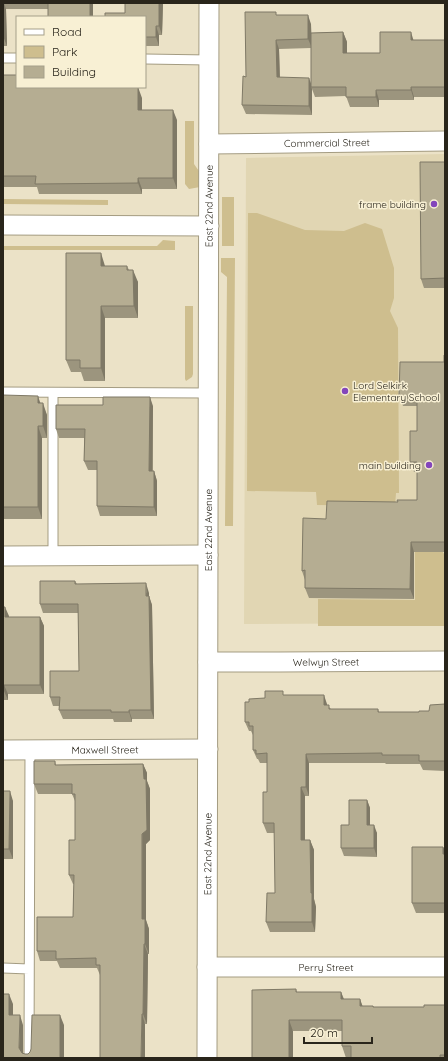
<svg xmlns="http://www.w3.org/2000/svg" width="448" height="1061" viewBox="0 0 448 1061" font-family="Quicksand,sans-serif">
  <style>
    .built { fill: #e1d6b3 }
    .green { fill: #cebe8e }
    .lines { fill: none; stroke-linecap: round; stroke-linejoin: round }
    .service-casing { stroke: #a49c82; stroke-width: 11 }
    .minor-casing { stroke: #a49c82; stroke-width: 21 }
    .service { stroke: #fff; stroke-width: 9 }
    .minor { stroke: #fff; stroke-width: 19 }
    .wall { fill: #9c957e; fill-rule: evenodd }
    .shaded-wall { fill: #7f7966 }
    .building { fill: #b5ad92; stroke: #7f7966 }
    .poi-dot { fill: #8345bb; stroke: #f8f0d4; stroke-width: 1.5 }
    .labels { text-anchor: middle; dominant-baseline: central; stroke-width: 3; stroke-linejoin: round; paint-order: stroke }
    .street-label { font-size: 10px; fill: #29251b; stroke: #f8f0d4 }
    .poi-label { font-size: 10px; fill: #29251b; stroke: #f8f0d4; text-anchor: end }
  </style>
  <rect width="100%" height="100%" fill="#ebe2c7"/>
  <path class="built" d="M445,154V623L244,624L246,158Z"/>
  <path class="green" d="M185,121H194V164L201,174L200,187L189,189L185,184Z
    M222,197H234V246H222Z
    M3,199L108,200V205L3,204Z
    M248,213H257L305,230L344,231L365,223L382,229L394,268V298L390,311L398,328L399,493H396L395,506L317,505L316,492L247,491Z
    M163,240L175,241V250H3V246H157Z
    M221,258H235L233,526H225L227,277L221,272Z
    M185,306H193V374L192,377L186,381L185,379Z
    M415,546H443V553L445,554V626H318V599L415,600Z"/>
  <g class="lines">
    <g class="service-casing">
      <path id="service" d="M3,58H17
        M145,59L209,60
        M3,392L208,393
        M53,393V556
        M3,968L29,969
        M29,1058L30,750"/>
    </g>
    <g class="minor-casing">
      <g id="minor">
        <path id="s1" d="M209,144L445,141"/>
        <path d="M3,225L209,226"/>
        <path d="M3,556L208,555"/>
        <path id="s2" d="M208,662H279L445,661"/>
        <path id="s3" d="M3,750L208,749"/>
        <path id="s4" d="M207,967H445"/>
        <path id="s5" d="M207,1058L209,3"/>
      </g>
    </g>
    <use href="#service" class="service"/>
    <use href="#minor" class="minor"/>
  </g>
  <path class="wall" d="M3,3H93V17L48,9H6L7,46H3Z
    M125,3H163L162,35H159V46H145V17L125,13Z
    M277,15L311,24V33L343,32L347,42V53H380L413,40H445V97H414V100H379V107H350L346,96L315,97L312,89V115L246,114L242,105L246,77ZM311,48V85L280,77L279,49Z
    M3,75L17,87L142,98V110L177,120V189H142V194H39L37,187H3Z
    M445,162V288H424L421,279Z
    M105,266H127L129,270L138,282V318H105V381H84L81,372H71L66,360Z
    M445,355V552H414V599L309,598L305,588V580L302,571L326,519L398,502L417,500V472H414L410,462L417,431V406H403L399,396L444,362Z
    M3,395L41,403L47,415V438H42V519H3Z
    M153,406V471H154L157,481V516H100L97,506V470H88L84,461V438H59L56,429Z
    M75,581L77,584L149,593V596L152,605L154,719H132V722H114L113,719H63L59,710V706H53L50,697L79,671L78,613H43L40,604Z
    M3,607L9,617H40L44,626V694H8V700H3Z
    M285,695L327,705L331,709H378L379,712H419L429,711L445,704V771L423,770L420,764H386L385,763H309V796H305V840H310L314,850V899L316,907L315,932H270L266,922L275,893V833H267L263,823L267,792V763H260L258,759H257L253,750V735L251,731H249L245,722L249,702L265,698Z
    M55,761L56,765L143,764L147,773V781L150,789V840L146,844V920L149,929V954H148L147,1024H145L100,975L97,968H60L57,961H40L37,951L73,917L74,884H73L69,875L75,840V801L72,794H38L34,784Z
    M3,791L13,801V859H3Z
    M367,800L370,808V825L377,833V857L344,856L341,848L349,825Z
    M443,847L445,851V913H416L412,903Z
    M296,989L297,992H341L344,999H360L362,1006H373L374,1007H424L445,1005V1058H346L342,1046V1031H293L252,990Z"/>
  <path class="shaded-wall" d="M3,3H4L6,9L7,46L3,36Z
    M90,3H93V17H90Z
    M159,3H163L162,35L159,26Z
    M308,15L311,24L312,48L308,39Z
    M156,26L159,35V46L156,37Z
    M343,32L347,42V63L343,53Z
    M411,32L414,42L411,40Z
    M276,40L279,49L280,86L277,77Z
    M309,78L312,86L311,87L312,89V115L309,106Z
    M138,87L142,98V120L138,110Z
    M411,87L414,97V100L411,90Z
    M376,90L379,100V107L376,97Z
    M173,110L177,120V189L173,178Z
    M138,178L142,189V194L138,183Z
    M101,253L105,266H101Z
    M133,270L138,282V318L134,306Z
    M101,306L105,318V381L101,368Z
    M38,396L42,408L38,403Z
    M150,397L153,406L152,481L149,471Z
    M43,403L47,415V438L43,426Z
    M38,426L42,438V519L38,507Z
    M154,471L157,481V516L154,507Z
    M411,542L414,552V599L410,589Z
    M146,583L149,593V596L152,605L154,719L151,710Z
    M5,607L9,616V626L5,617Z
    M40,617L44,626V694L40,685Z
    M4,685L8,694V700L4,691Z
    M324,695L327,704V714L324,705Z
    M129,710L132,719V722L129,712Z
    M306,754L309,763V796L306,787Z
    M143,764L147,773V781L150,789V840L146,844V920L149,929V954L145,944L142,919Z
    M301,787L305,796V850L301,840Z
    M10,791L13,801V859L9,849Z
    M367,800L370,808V833L367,825Z
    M374,825L377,833V857L374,848Z
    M310,840L314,850V899L316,907L315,932L312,922Z
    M443,847L445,851V858L443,854Z
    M144,944L148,954L147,1024L143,1014Z
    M341,992L345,1003L341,999Z
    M9,994L13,1004V1025L9,1015Z
    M360,999L364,1010L360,1006Z
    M142,1014L145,1024V1058H141Z
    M20,1015L23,1025V1058L19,1048Z
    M60,1015L64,1025V1058H60Z
    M289,1020L293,1031V1058H289Z"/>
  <path class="building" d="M48,3H90V17H48Z
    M125,3H159V26H156V37H145V17H105V13H125Z
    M245,12H276V15H308V39L276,40L277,77L309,78V106L242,105L243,76L246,77Z
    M343,32V53H380V32H411V40H445V87H411V90H376V97H346V87H311V33Z
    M3,75H17V87H138V110H173V178H138V183L35,184L36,176H3Z
    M420,162H445V278L421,279Z
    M66,253H101V266H127V270H133L134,306H101V368H80V360H66Z
    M444,355H445V542H411L410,589L305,588V570L302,571L303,518L326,519L327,501L398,502L397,500H417V462H410V431H417V396H399L400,362H444Z
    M3,395L38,396V403H43V426H38V507H3Z
    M103,397H150L149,471H154V507L97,506V461H84L85,429H56V405H103Z
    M40,581H75V584L146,583V596H149L151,710H129V712H111V710H59L60,697H50V671H79L78,604H40Z
    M3,607H5V617H40V685H4V691H3Z
    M265,691H283V695H324V705H329V709H378V712H419V711H429L430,705L445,704V761H419V755H382V753L306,754V787H301V840H310L311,893H312V922H266L267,893H275L274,823H263V792H267V753L256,754V750H253V726H249V722H245V702H249V699L265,698Z
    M34,761H55V765L143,764L144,779H146L147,830L142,834V919H145V944H144L143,1014H142L141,1058H100V965H96V958L56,959V951H37V917H73L74,875H69V840H75V794H72V784H34Z
    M3,791H10L9,849H3Z
    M349,800H367V825H374V848H341V825H349Z
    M412,847H443V854H445V903H412Z
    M296,989V992H341V999H360V1006H373V1007H424V1005H445V1055H440V1058H351V1046H342V1020H289V1058H252V990Z
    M3,994H9V1015H20L19,1048L22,1053L25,1054H28L30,1052L31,1049L32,1015H60V1058H3Z"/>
  <g class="poi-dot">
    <circle cx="434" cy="204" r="4"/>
    <circle cx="345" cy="391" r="4"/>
    <circle cx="429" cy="465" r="4"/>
  </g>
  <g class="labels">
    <g class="street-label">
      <text stroke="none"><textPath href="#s1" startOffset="118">Commercial Street</textPath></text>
      <text stroke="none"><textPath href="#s5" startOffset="852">East 22nd Avenue</textPath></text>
      <text stroke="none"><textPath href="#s5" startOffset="528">East 22nd Avenue</textPath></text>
      <text stroke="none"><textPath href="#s2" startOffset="118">Welwyn Street</textPath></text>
      <text stroke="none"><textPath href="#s3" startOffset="102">Maxwell Street</textPath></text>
      <text stroke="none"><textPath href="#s5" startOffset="204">East 22nd Avenue</textPath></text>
      <text stroke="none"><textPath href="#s4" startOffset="119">Perry Street</textPath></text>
    </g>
    <g class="poi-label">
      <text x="426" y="204">frame building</text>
      <text x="353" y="385" text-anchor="start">Lord Selkirk<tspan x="353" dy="12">Elementary School</tspan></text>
      <text x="421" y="465">main building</text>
    </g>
  </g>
  <rect width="448" height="1061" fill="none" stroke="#29251b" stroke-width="8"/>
  <rect x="16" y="16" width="130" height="72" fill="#f8f0d4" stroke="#a59f8a"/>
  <rect x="24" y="29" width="20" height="6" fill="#ffffff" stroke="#a59f8a"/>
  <text x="52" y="36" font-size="12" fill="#29251b">Road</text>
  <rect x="24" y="46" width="20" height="12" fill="#cebe8e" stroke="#a59f8a"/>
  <text x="52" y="56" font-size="12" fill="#29251b">Park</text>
  <rect x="24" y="66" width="20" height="12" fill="#b5ad92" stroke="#a59f8a"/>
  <text x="52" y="76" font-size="12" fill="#29251b">Building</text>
  <path d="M304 1037v6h68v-6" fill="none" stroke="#29251b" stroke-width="2"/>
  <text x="310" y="1037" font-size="12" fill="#29251b" stroke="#f8f0d4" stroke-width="3" paint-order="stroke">20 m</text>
</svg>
